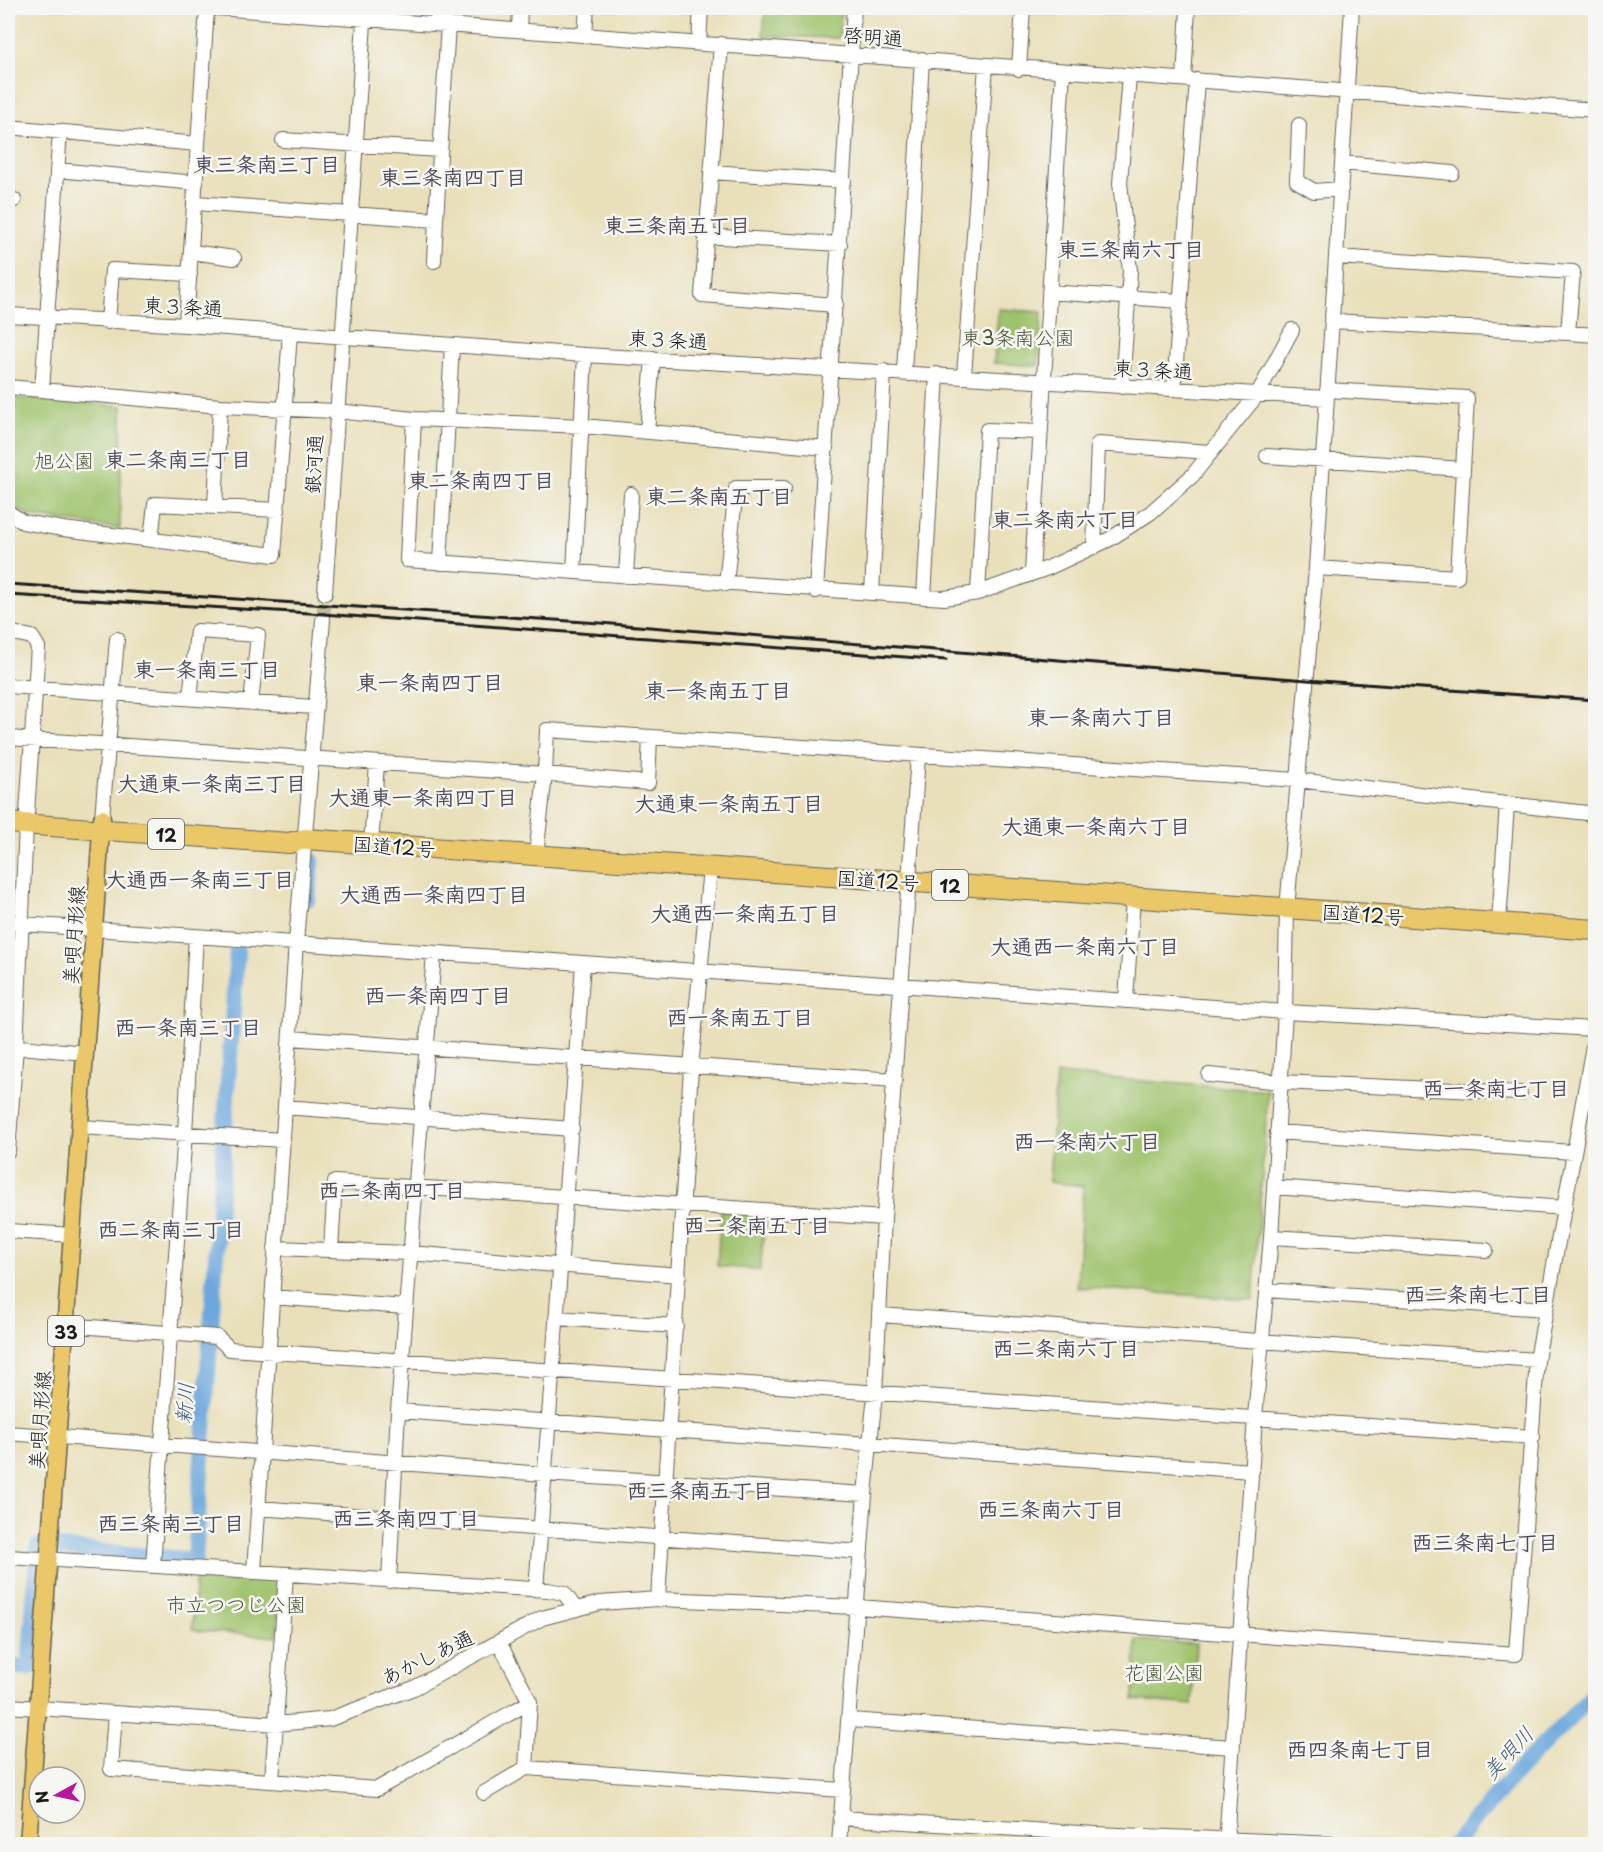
<svg xmlns="http://www.w3.org/2000/svg" width="1603" height="1852" viewBox="0 0 1603 1852" font-family="'Playpen Sans','Klee One',sans-serif">
  <style>
    .green { fill: #9fc26c; stroke: #5e6f44; stroke-width: 1.5 }
    .lines { fill: none; stroke-linecap: round; stroke-linejoin: round }
    .river { stroke: #6da7dd; stroke-width: 16 }
    .minor-tunnel { stroke: #c0b99b; stroke-width: 14; stroke-dasharray: 14 7; stroke-linecap: butt }
    .minor-casing { stroke: #646154; stroke-width: 16 }
    .major-casing { stroke: #646154; stroke-width: 19 }
    .highway-casing { stroke: #646154; stroke-width: 22 }
    .minor { stroke: #fff; stroke-width: 14 }
    .major { stroke: #eac769; stroke-width: 16 }
    .highway { stroke: #eac769; stroke-width: 20 }
    .rail { stroke: #1c1c1c; stroke-width: 3 }
    .labels { text-anchor: middle; dominant-baseline: central; stroke-width: 5; stroke-linejoin: round; paint-order: stroke }
    .shield { fill: #f6f6f2; stroke: #5d5d5c; stroke-width: 1.5 }
    .shield-label { font-size: 18px; font-weight: bold; fill: #1c1c1c }
    .street-label { font-size: 20px; fill: #1c1c1c; stroke: #f6f6f2 }
    .park-label { font-size: 20px; fill: #4a5638; stroke: #f6f6f2 }
    .neighbourhood-label { font-size: 21px; font-weight: bold; fill: #50495a; stroke: #f6f6f2 }
    .water-label { font-size: 21px; font-style: italic; fill: #405b73; stroke: #f6f6f2 }
  </style>
  <rect width="100%" height="100%" fill="#f6f6f2"/>
  <filter id="ink" filterUnits="userSpaceOnUse"><feTurbulence type="fractalNoise" baseFrequency=".0167" numOctaves="2"/><feDisplacementMap in="SourceGraphic" scale="12" xChannelSelector="R" yChannelSelector="G"/><feConvolveMatrix kernelMatrix="1 2 1 2 8 2 1 2 1" color-interpolation-filters="sRGB"/></filter>
  <filter id="wash" filterUnits="userSpaceOnUse"><feTurbulence type="fractalNoise" baseFrequency=".008" numOctaves="4" result="noise"/><feDisplacementMap in="SourceGraphic" scale="24" xChannelSelector="R" yChannelSelector="G"/><feGaussianBlur stdDeviation="1.35" result="paint"/><feColorMatrix in="noise" values="0 0 0 0 0 0 0 0 0 0 0 0 0 0 0 0 0 1.4 0 .05"/><feComposite in="paint" operator="in"/></filter>
  <g filter="url(#wash)">
    <rect width="100%" height="100%" fill="#e9e0bb"/>
    <path class="green" d="M765,8H841L839,38L763,36Z
      M998,309L1042,312L1038,366L994,363Z
      M8,397L122,406L120,529L31,516L8,505Z
      M1056,1074L1268,1091L1253,1300L1077,1287L1083,1186L1049,1182Z
      M721,1210L766,1213L760,1270L717,1266Z
      M196,1572L280,1578L277,1637L192,1630Z
      M1136,1640L1196,1644L1192,1705L1134,1700Z"/>
    <g class="lines">
      <path class="river" d="M308,899L312,861
        M8,1666L29,1668L38,1546L195,1560L237,951
        M1454,1844L1522,1766L1596,1692"/>
    </g>
  </g>
  <g filter="url(#ink)">
    <g class="lines">
      <path class="minor-tunnel" d="M323,620L325,593"/>
      <g class="minor-casing">
        <path id="minor" d="M217,8L1596,110
          M437,24L438,8
          M519,29L520,8
          M585,34L587,8
          M699,42L701,8
          M721,44L702,295L836,305
          M1019,69L1023,8
          M1184,79L1188,8
          M1299,125L1297,181L1314,191L1341,189
          M8,127L198,144
          M283,140L439,150
          M1343,163L1452,173
          M57,170L196,183
          M711,172L844,181
          M8,199L14,200
          M195,203L436,220L448,24
          M705,236L840,244
          M192,252L234,258
          M434,261L436,220
          M1049,292L1181,301
          M8,315L186,325L585,355L1326,398
          M1331,321L1568,333L1573,272L1336,257
          M108,322L112,270L190,274
          M186,325L207,8
          M1568,333L1596,335
          M904,371L922,59
          M964,376L986,65
          M8,387L220,406L336,411L414,419L583,426L826,448
          M1122,387L1130,271L1120,183L1129,77
          M1174,389L1197,80
          M42,390L60,131
          M414,419L407,560L944,598L978,593L1048,568L1110,539L1150,513L1192,476L1257,395L1292,330
          M647,432L653,358
          M1267,456L1463,469
          M215,506L220,406
          M8,512L23,522L63,529L274,555L290,333
          M151,540L155,504L278,510
          M1094,547L1098,444L1210,452
          M440,563L452,345
          M1316,568L1457,577L1467,398L1327,390
          M574,572L585,355
          M1032,572L1063,71
          M626,576L631,494
          M726,584L736,488H784
          M816,591L854,8
          M872,592L884,371
          M325,593L365,8
          M978,593L987,430L1039,432
          M924,597L937,374
          M8,632L32,637L38,647L27,813
          M8,686L314,707
          M190,698L197,631L258,635L251,703
          M8,738L545,774L547,730L1297,780L1507,804L1499,923
          M1507,804L1596,814
          M102,818L117,639
          M371,844L377,764
          M536,856L545,774L648,783L650,737
          M8,923L1285,1012L1595,1029
          M1126,999L1133,899
          M290,1038L895,1080
          M10,1046L85,1053
          M1209,1075L1281,1082L1520,1093
          M285,1107L572,1129
          M80,1127L282,1140
          M1277,1132L1573,1152
          M8,1151L16,1047L26,825
          M1274,1187L1565,1208
          M8,1231L73,1235
          M1271,1237L1486,1250
          M275,1248L409,1253L679,1275
          M331,1250L335,1182L884,1218
          M1266,1290L1546,1309
          M272,1297L405,1307
          M879,1315L1537,1360
          M556,1318L676,1326
          M66,1325L217,1337L230,1349L1533,1437
          M398,1411L434,954
          M8,1433L544,1474L865,1494
          M258,1508L861,1552
          M8,1557L548,1590L564,1593L575,1608
          M153,1565L185,1133L196,936
          M254,1571L296,942L323,620
          M389,1581L398,1411L1252,1471
          M536,1589L583,964
          M658,1599L691,1068L710,868
          M8,1706L276,1724L330,1719L414,1688L542,1618L600,1603L658,1599L857,1607L1516,1654L1537,1360L1596,1029
          M115,1714L111,1769L377,1789L530,1702L499,1642
          M850,1720L1233,1747
          M526,1768L842,1790
          M272,1781L286,1574
          M484,1793L526,1768L530,1702
          M840,1818L1095,1834L1337,1844
          M839,1844L865,1494L875,1394L884,1218L918,757
          M1226,1844L1255,1417L1271,1237L1285,1012L1287,909L1316,568L1352,8"/>
      </g>
      <g class="major-casing">
        <path id="major" d="M28,1844L102,818"/>
      </g>
      <g class="highway-casing">
        <path id="highway" d="M8,823L289,843L305,839L1596,930"/>
      </g>
      <use href="#minor" class="minor"/>
      <use href="#major" class="major"/>
      <use href="#highway" class="highway"/>
      <path class="rail" d="M8,584L600,623L1307,680L1596,700
        M8,595L309,613L946,660"/>
    </g>
  </g>
  <g class="labels">
    <g class="shield">
      <rect x="148" y="819" width="36" height="30" rx="4.5"/>
      <rect x="932" y="870" width="36" height="30" rx="4.5"/>
      <rect x="48" y="1316" width="36" height="30" rx="4.5"/>
    </g>
    <g class="shield-label">
      <text x="166" y="834">12</text>
      <text x="950" y="885">12</text>
      <text x="66" y="1331">33</text>
    </g>
    <g class="street-label">
      <text transform="translate(873 36) rotate(4)">啓明通</text>
      <text transform="translate(183 306) rotate(3)">東３条通</text>
      <text transform="translate(668 339) rotate(3)">東３条通</text>
      <text transform="translate(1153 369) rotate(3)">東３条通</text>
      <text transform="translate(313 464) rotate(-87)">銀河通</text>
      <text transform="translate(394 846) rotate(4)">国道12号</text>
      <text transform="translate(878 880) rotate(4)">国道12号</text>
      <text transform="translate(1363 914) rotate(4)">国道12号</text>
      <text transform="translate(73 935) rotate(-86)">美唄月形線</text>
      <text transform="translate(39 1420) rotate(-86)">美唄月形線</text>
      <text transform="translate(427 1657) rotate(-26)">あかしあ通</text>
    </g>
    <g class="park-label">
      <text x="1018" y="337">東3条南公園</text>
      <text x="64" y="460">旭公園</text>
      <text x="236" y="1604">市立つつじ公園</text>
      <text x="1164" y="1672">花園公園</text>
    </g>
    <g class="neighbourhood-label">
      <text x="267" y="163">東三条南三丁目</text>
      <text x="453" y="176">東三条南四丁目</text>
      <text x="677" y="224">東三条南五丁目</text>
      <text x="1131" y="248">東三条南六丁目</text>
      <text x="178" y="458">東二条南三丁目</text>
      <text x="481" y="479">東二条南四丁目</text>
      <text x="719" y="495">東二条南五丁目</text>
      <text x="1065" y="518">東二条南六丁目</text>
      <text x="207" y="668">東一条南三丁目</text>
      <text x="430" y="681">東一条南四丁目</text>
      <text x="718" y="689">東一条南五丁目</text>
      <text x="1101" y="716">東一条南六丁目</text>
      <text x="212" y="782">大通東一条南三丁目</text>
      <text x="423" y="796">大通東一条南四丁目</text>
      <text x="729" y="802">大通東一条南五丁目</text>
      <text x="1096" y="825">大通東一条南六丁目</text>
      <text x="200" y="878">大通西一条南三丁目</text>
      <text x="434" y="893">大通西一条南四丁目</text>
      <text x="745" y="912">大通西一条南五丁目</text>
      <text x="1085" y="945">大通西一条南六丁目</text>
      <text x="438" y="994">西一条南四丁目</text>
      <text x="740" y="1016">西一条南五丁目</text>
      <text x="188" y="1026">西一条南三丁目</text>
      <text x="1496" y="1087">西一条南七丁目</text>
      <text x="1087" y="1140">西一条南六丁目</text>
      <text x="392" y="1189">西二条南四丁目</text>
      <text x="757" y="1224">西二条南五丁目</text>
      <text x="171" y="1228">西二条南三丁目</text>
      <text x="1478" y="1293">西二条南七丁目</text>
      <text x="1066" y="1347">西二条南六丁目</text>
      <text x="700" y="1489">西三条南五丁目</text>
      <text x="1051" y="1508">西三条南六丁目</text>
      <text x="406" y="1517">西三条南四丁目</text>
      <text x="171" y="1522">西三条南三丁目</text>
      <text x="1485" y="1541">西三条南七丁目</text>
      <text x="1360" y="1748">西四条南七丁目</text>
    </g>
    <g class="water-label">
      <text transform="translate(183 1403) rotate(-86)">新川</text>
      <text transform="translate(1507 1752) rotate(-47)">美唄川</text>
    </g>
  </g>
  <rect width="1603" height="1852" fill="none" stroke="#f6f6f2" stroke-width="30"/>
  <g transform="translate(57 1795) rotate(262)"><circle r="28" fill="#f6f6f2" stroke="#9f9f9c" stroke-width="1.5"/>
  <path d="M0-4.5L10 22L0 15L-10 22Z" fill="#b5179e"/>
  <text y="-9" font-size="16" font-weight="bold" text-anchor="middle" fill="#1c1c1c">N</text>
  </g>
</svg>
